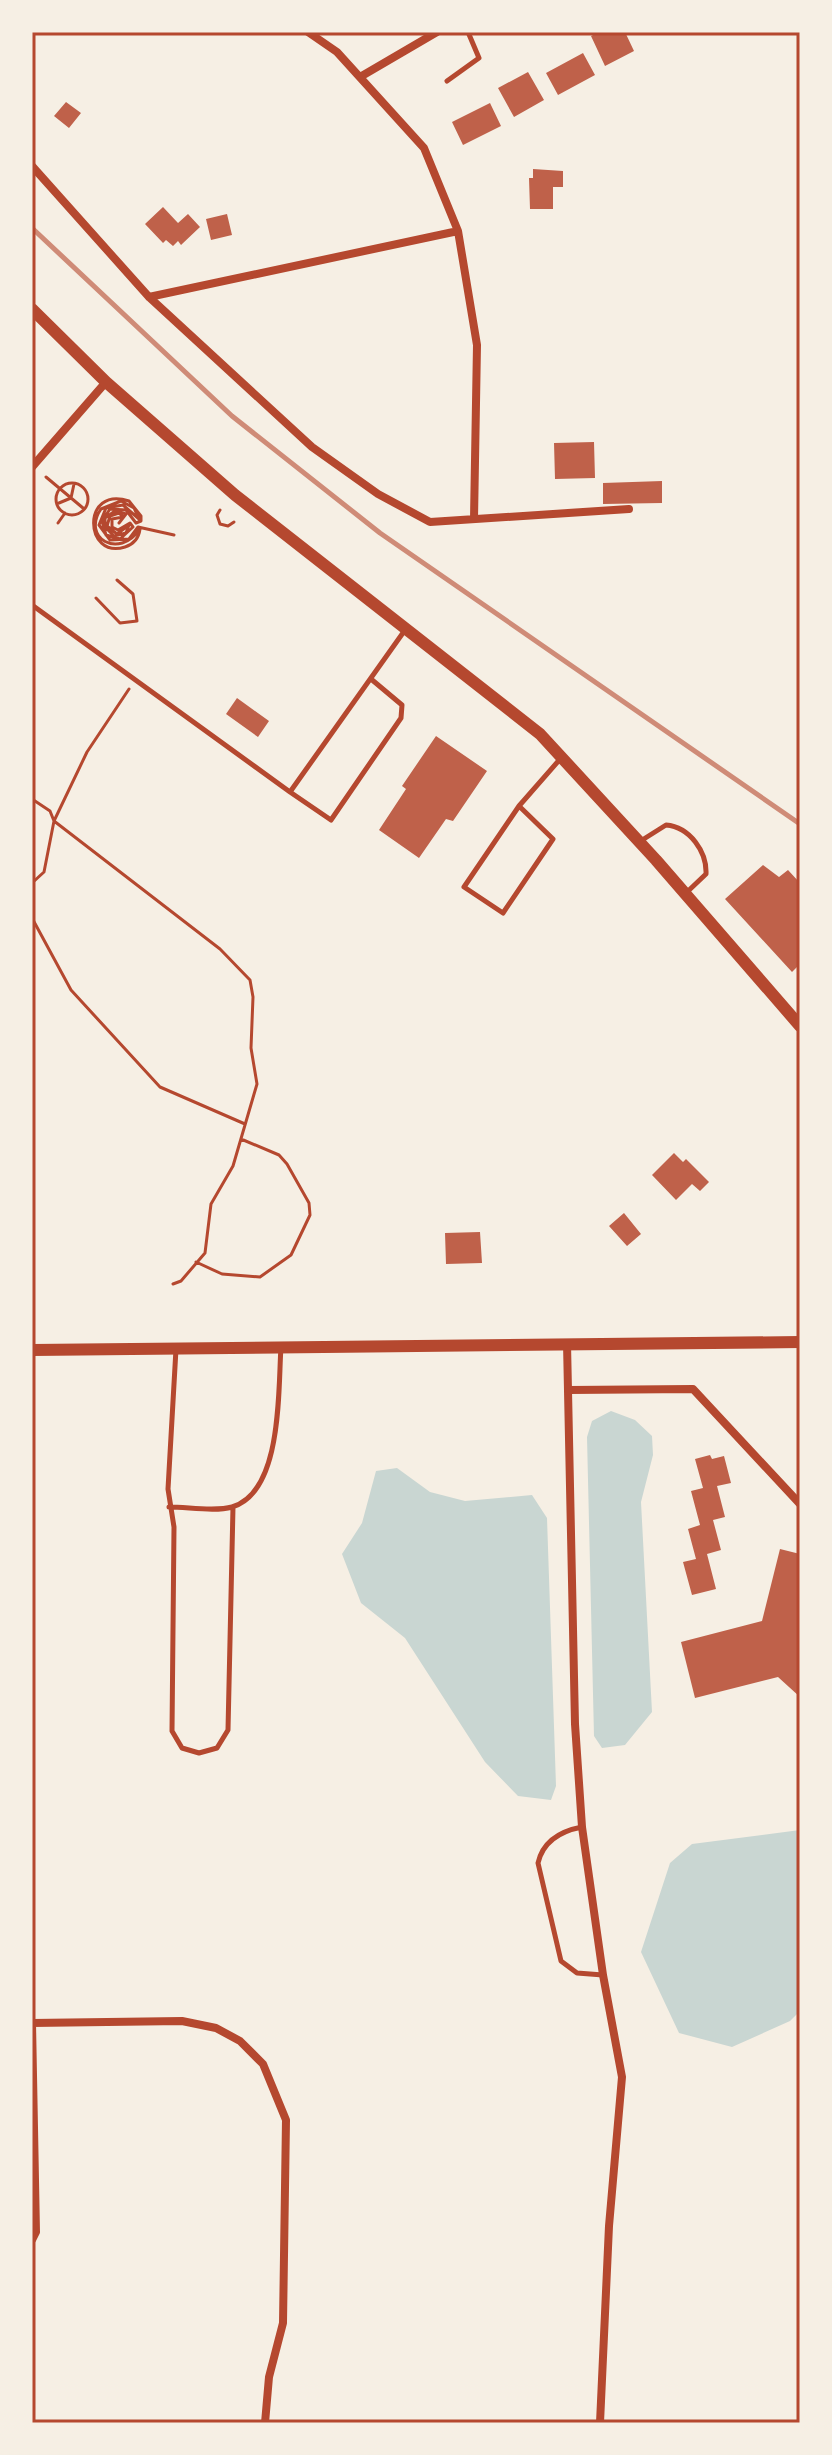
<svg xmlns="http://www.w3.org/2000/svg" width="832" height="2455" viewBox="0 0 832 2455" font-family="'Asap Condensed',sans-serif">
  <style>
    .water { fill: #c9d6d2 }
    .building { fill: #bf614a }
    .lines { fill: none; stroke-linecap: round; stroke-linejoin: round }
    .path { stroke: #b5482f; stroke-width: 3 }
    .service { stroke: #b5482f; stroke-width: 5 }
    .minor { stroke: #b5482f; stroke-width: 8 }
    .tertiary { stroke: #b5482f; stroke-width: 12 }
    .rail { stroke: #cf8b77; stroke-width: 5 }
    .neatline { fill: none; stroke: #b5482f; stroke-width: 3 }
  </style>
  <rect width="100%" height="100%" fill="#f6efe4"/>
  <path class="water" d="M611,1411L635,1420L652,1436L653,1455L641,1502L652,1712L625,1745L602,1748L594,1736L587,1437L592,1421Z
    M397,1468L430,1492L465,1501L532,1495L547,1518L556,1786L551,1800L518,1796L485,1762L405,1638L361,1603L342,1554L362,1523L376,1471Z
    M800,1830V2011L790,2021L732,2047L679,2033L641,1952L670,1863L692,1844Z"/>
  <path class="building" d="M599,32H625L634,51L605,66L591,36Z
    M583,53L595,75L558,95L546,73Z
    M528,72L544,100L514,117L498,88Z
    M66,102L81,113L69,128L54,116Z
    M490,103L501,126L463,145L452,122Z
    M533,169L563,171V187H553V209H530L529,178H533Z
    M163,207L178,223L188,214L200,227L181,245L178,241L173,246L166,240L163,243L145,224Z
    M227,214L232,235L211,240L206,219Z
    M594,442L595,478L555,479L554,443Z
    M662,481V503L603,504V483Z
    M237,698L269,721L258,737L226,714Z
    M436,736L487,771L453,821L446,819L419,858L379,830L406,789L402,786Z
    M763,865L779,877L788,870L800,883V964L792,972L725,899Z
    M674,1153L683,1162L686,1159L709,1182L700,1191L692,1184L676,1200L652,1175Z
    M624,1213L641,1234L627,1246L609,1226Z
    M480,1232L482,1263L446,1264L445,1233Z
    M710,1455L712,1459L724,1456L731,1483L717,1486L725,1517L713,1520L721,1550L707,1554L716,1589L692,1595L683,1562L696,1559L688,1529L700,1525L691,1491L703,1488L695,1459Z
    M780,1549L800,1554V1697L778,1677L695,1698L681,1642L762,1621Z"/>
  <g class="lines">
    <path class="path" d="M46,477L83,508
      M56 499a16 16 0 1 1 32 0a16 16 0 1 1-32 0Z
      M59,503L71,498L74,484
      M220,510L217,515L220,524L228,526L234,522
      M58,523L65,513
      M119,523L126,514L115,511L105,518V527L114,536L126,533L129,525L117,534L107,526L110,516L119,513L123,517L112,519V527L118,530L130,523L133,527L120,539L106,535L102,521L110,509L126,510L136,523L141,521V516L129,501C81,485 84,560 125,547C134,544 139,537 140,529C119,560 81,538 101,509L121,501L134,508L139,519L123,505L106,508L99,525L110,540L129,539L138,527L174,535
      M96,598L120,623L137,621L133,594L117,580
      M32,799L50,811L54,821
      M54,821L87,752L129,689
      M32,883L44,872L54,821L220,949L250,980L253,997L251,1048L257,1084L233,1166L211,1204L205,1253L181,1281L173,1284
      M32,918L71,990L160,1087L245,1124
      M196,1262L222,1274L260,1277L291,1255L310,1215L309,1203L287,1164L279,1155L241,1139"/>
    <path class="service" d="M447,81L479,58L468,32
      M32,605L290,792L405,630
      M290,792L331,820L401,718L402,705L371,679
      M519,806L553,839L503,913L464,887L519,806L561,758
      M639,842L666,825C690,827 707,852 706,874L686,893
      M176,1349L168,1489L174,1527L172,1731L182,1748L199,1753L217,1748L228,1730L233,1507
      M169,1507C188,1507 215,1512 232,1507C283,1492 278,1388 281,1347
      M582,1827C561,1831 543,1841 538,1863L561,1961L577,1973L603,1975"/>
    <path class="minor" d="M308,32L337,52L424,148L458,231L477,345L474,519
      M360,77L437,32
      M32,166L149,297L312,447L378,494L430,522L629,509
      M149,297L458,231
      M32,467L106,382
      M567,1343L575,1724L582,1827L603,1975L622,2077L609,2226L600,2423
      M569,1390L693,1389L800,1504
      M32,2023L182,2021L216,2028L240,2041L263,2064L286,2120L283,2323L269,2377L265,2423
      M32,2240L36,2232L32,2023"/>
    <path class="tertiary" d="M32,309L106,382L235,495L540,734L656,860L800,1026
      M32,1350L800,1342"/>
    <path class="rail" d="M32,228L232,416L380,533L800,824"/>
  </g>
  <rect width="832" height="2455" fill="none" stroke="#f6efe4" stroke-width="68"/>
  <rect x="34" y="34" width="764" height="2387" class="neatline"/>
</svg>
